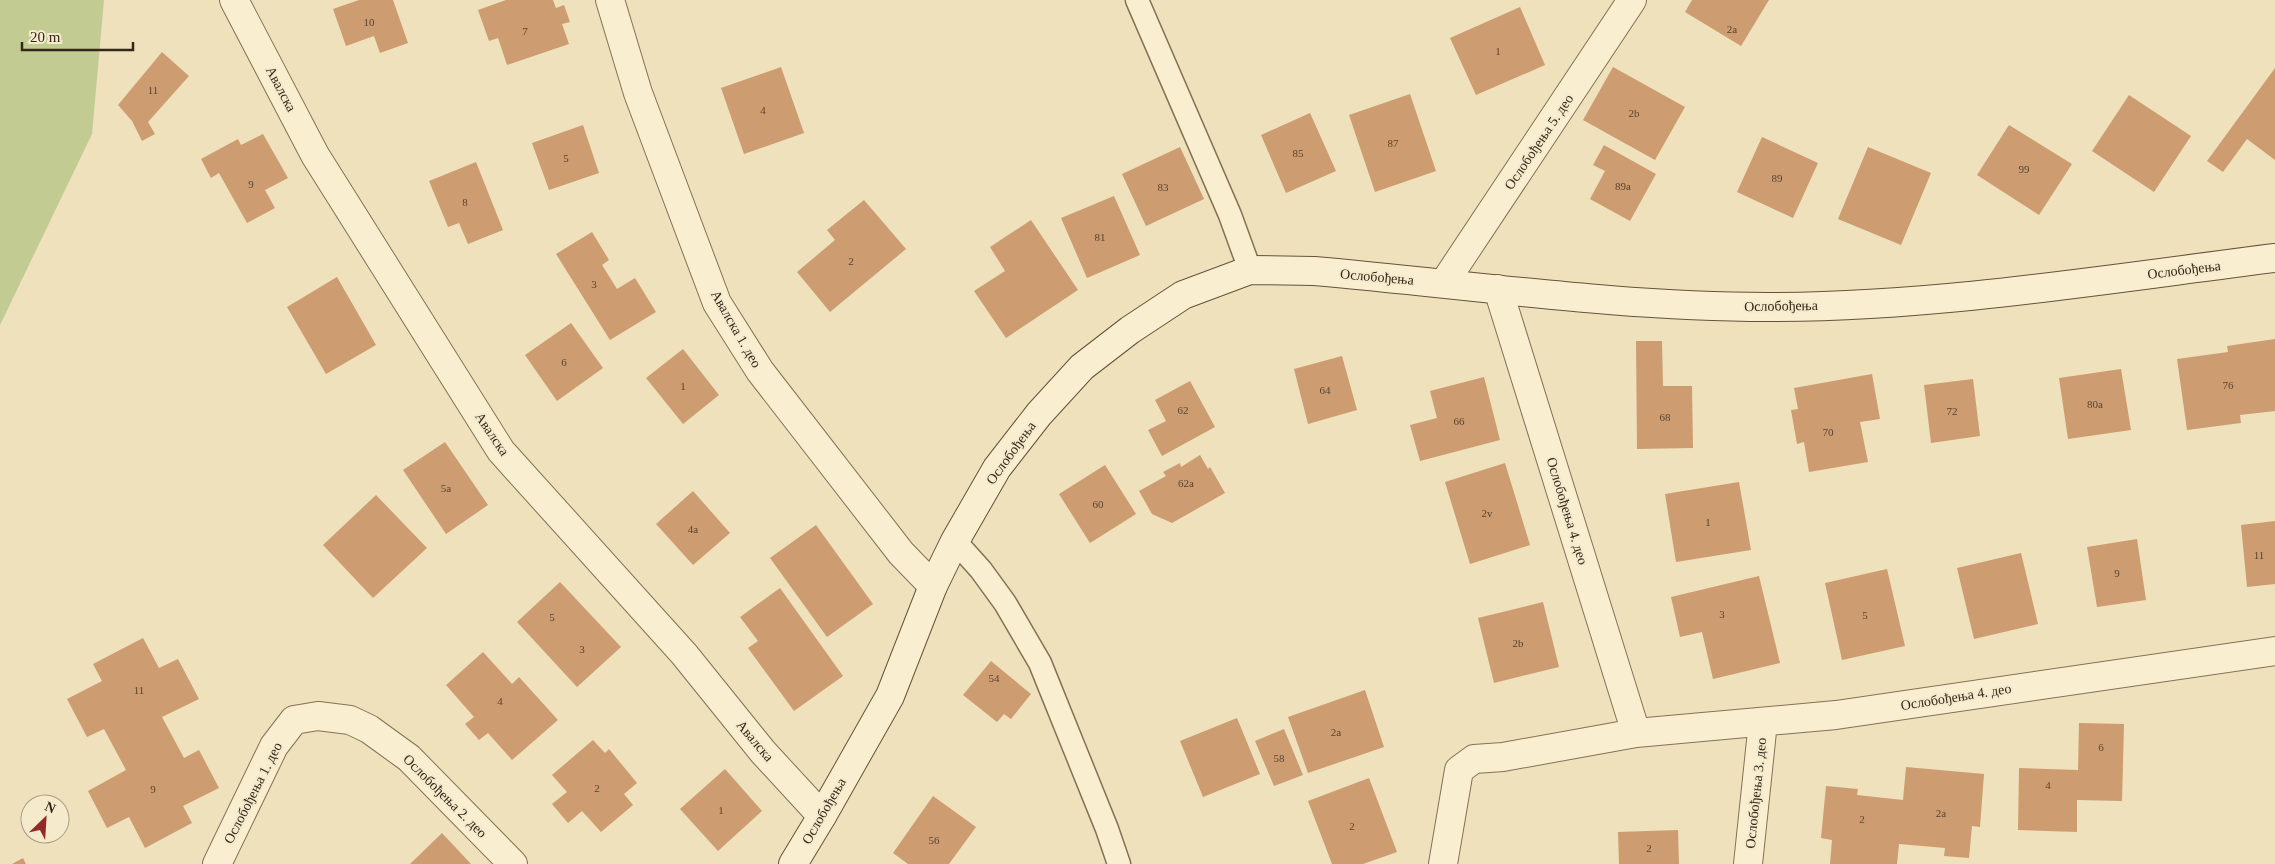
<svg xmlns="http://www.w3.org/2000/svg" width="2275" height="864" viewBox="0 0 2275 864" font-family="Georgia,serif">
  <style>
    .green { fill: #c2cb91 }
    .building { fill: #cd9c71 }
    .lines { fill: none; stroke-linecap: round; stroke-linejoin: round }
    .lane-casing { stroke: #857156; stroke-width: 25 }
    .street-casing { stroke: #857156; stroke-width: 30 }
    .secondary-casing { stroke: #675239; stroke-width: 30 }
    .lane { stroke: #f9eecf; stroke-width: 22 }
    .street { stroke: #f9eecf; stroke-width: 28 }
    .secondary { stroke: #f9eecf; stroke-width: 28 }
    .labels { text-anchor: middle; dominant-baseline: central; stroke-width: 4; stroke-linejoin: round; paint-order: stroke }
    .number-label { font-size: 11px; fill: #5a4530 }
    .street-label { font-size: 14px; fill: #34281b; stroke: #f5ebcc }
  </style>
  <rect width="100%" height="100%" fill="#eee1bc"/>
  <path class="green" d="M0,0H104L92,134L0,325Z"/>
  <path class="building" d="M359,0H393L408,43L380,53L374,36L346,46L333,9Z
    M506,0H553L556,8L564,5L570,22L562,24L569,44L507,65L498,38L489,41L478,10Z
    M1692,0H1769L1741,46L1685,12Z
    M1520,7L1545,65L1476,95L1450,38Z
    M162,52L189,76L148,122L155,134L142,141L132,121L118,105Z
    M781,67L804,133L744,154L721,88Z
    M1613,67L1685,107L1655,160L1583,120Z
    M2275,68V160L2247,139L2223,172L2207,161Z
    M1410,94L1436,171L1375,192L1349,115Z
    M2129,95L2191,136L2154,192L2092,151Z
    M1310,113L1336,171L1286,193L1261,135Z
    M583,125L599,173L549,190L532,143Z
    M2009,125L2072,164L2039,215L1977,175Z
    M263,134L288,178L265,190L275,208L247,223L219,173L211,178L201,159L238,139L241,145Z
    M1762,137L1818,163L1793,218L1737,192Z
    M1604,145L1656,174L1630,221L1590,199L1605,171L1593,165Z
    M1180,147L1204,199L1146,226L1122,174Z
    M1868,147L1931,173L1901,245L1838,219Z
    M476,162L503,230L468,244L459,223L448,227L429,181Z
    M1114,196L1140,255L1087,278L1061,218Z
    M864,200L906,249L830,312L797,272L835,240L827,230Z
    M1031,220L1078,290L1006,338L974,291L1005,271L990,247Z
    M592,232L609,260L602,265L617,289L635,278L656,312L610,340L556,254Z
    M337,277L376,345L326,374L287,307Z
    M571,323L603,368L557,401L525,355Z
    M2275,339V411L2240,415L2241,423L2187,430L2177,359L2228,352L2227,346Z
    M1636,341H1662L1663,386H1692L1693,448L1637,449Z
    M683,349L719,395L683,424L646,378Z
    M1342,356L1357,410L1308,424L1294,369Z
    M2121,369L2131,430L2068,439L2059,378Z
    M1872,374L1880,419L1860,422L1868,462L1809,472L1804,442L1797,444L1791,410L1798,409L1794,388Z
    M1484,377L1500,440L1420,461L1410,425L1437,418L1430,391Z
    M1973,379L1980,436L1931,443L1924,385Z
    M1190,381L1215,427L1162,456L1148,430L1166,421L1155,400Z
    M445,442L488,505L446,534L403,470Z
    M1200,455L1208,469L1210,467L1225,493L1172,523L1152,514L1139,491L1166,476L1163,472L1180,463L1181,467Z
    M1505,463L1530,545L1470,564L1445,482Z
    M1105,465L1136,514L1090,543L1059,494Z
    M1739,482L1751,550L1676,562L1665,494Z
    M693,491L730,533L693,565L656,524Z
    M376,495L427,548L373,598L323,545Z
    M2275,521V584L2247,587L2241,525Z
    M816,525L873,604L827,637L770,558Z
    M2137,539L2146,600L2097,607L2087,547Z
    M2021,553L2038,624L1974,639L1957,568Z
    M1887,569L1905,646L1842,660L1825,583Z
    M1759,576L1780,663L1713,679L1702,632L1680,637L1671,597Z
    M560,582L621,647L577,687L517,622Z
    M780,588L843,676L794,711L748,648L758,641L740,617Z
    M1543,602L1559,667L1494,683L1478,618Z
    M143,638L159,668L178,659L199,699L162,717L184,758L199,750L219,788L183,806L192,823L145,848L129,817L107,828L88,791L126,770L104,729L87,737L67,699L102,681L93,664Z
    M483,652L512,684L519,677L558,720L512,760L488,733L479,740L465,724L474,717L446,685Z
    M991,661L1031,694L1011,719L1004,714L997,722L963,695Z
    M1365,690L1384,747L1308,773L1288,717Z
    M1237,718L1260,774L1203,797L1180,741Z
    M2079,723L2124,724L2122,801L2077,800V832L2018,830L2019,768L2078,770Z
    M1284,729L1303,775L1274,786L1255,741Z
    M593,740L605,753L609,749L637,783L624,794L633,805L601,832L582,811L568,823L552,804L567,792L552,775Z
    M1906,767L1984,774L1980,827L1972,826L1969,858L1944,856L1945,848L1899,844L1897,864H1830L1832,840L1821,838L1826,786L1858,789L1857,795L1903,800Z
    M725,769L762,811L718,851L680,809Z
    M1369,778L1397,852L1363,864H1332L1308,801Z
    M933,796L976,827L949,864H908L893,853Z
    M1678,830L1679,864H1619L1618,832Z
    M442,833L471,864H410Z
    M23,858L26,864H12Z"/>
  <g class="lines">
    <g class="lane-casing">
      <path id="lane" d="M1137,0L1230,215L1250,270
        M955,541L981,570L1005,603L1040,663L1107,829L1119,864"/>
    </g>
    <g class="street-casing">
      <path id="street" d="M234,0L315,155L501,451L684,654L763,752L822,816
        M610,0L638,93L717,303L760,371L901,553L933,586
        M1444,283L1632,0
        M1498,289L1636,733
        M217,864L274,746L294,720L318,716L350,720L369,729L409,758L513,864
        M1443,864L1459,770L1474,759L1503,757L1636,733L1836,715L2275,651
        M1748,864L1763,722"/>
    </g>
    <g class="secondary-casing">
      <path id="secondary" d="M793,864L822,816L890,696L933,586L955,541L997,468L1039,414L1082,367L1130,330L1183,295L1250,270L1314,271C1465,284 1616,307 1768,307C1938,307 2107,279 2275,258"/>
    </g>
    <use href="#lane" class="lane"/>
    <use href="#street" class="street"/>
    <use href="#secondary" class="secondary"/>
  </g>
  <g class="labels">
    <g class="number-label">
      <text x="369" y="22">10</text>
      <text x="1732" y="29">2a</text>
      <text x="525" y="31">7</text>
      <text x="1498" y="51">1</text>
      <text x="153" y="90">11</text>
      <text x="763" y="110">4</text>
      <text x="1634" y="113">2b</text>
      <text x="1393" y="143">87</text>
      <text x="1298" y="153">85</text>
      <text x="566" y="158">5</text>
      <text x="2024" y="169">99</text>
      <text x="1777" y="178">89</text>
      <text x="251" y="184">9</text>
      <text x="1623" y="186">89a</text>
      <text x="1163" y="187">83</text>
      <text x="465" y="202">8</text>
      <text x="1100" y="237">81</text>
      <text x="851" y="261">2</text>
      <text x="594" y="284">3</text>
      <text x="564" y="362">6</text>
      <text x="2228" y="385">76</text>
      <text x="683" y="386">1</text>
      <text x="1325" y="390">64</text>
      <text x="2095" y="404">80a</text>
      <text x="1183" y="410">62</text>
      <text x="1952" y="411">72</text>
      <text x="1665" y="417">68</text>
      <text x="1459" y="421">66</text>
      <text x="1828" y="432">70</text>
      <text x="1186" y="483">62a</text>
      <text x="446" y="488">5a</text>
      <text x="1098" y="504">60</text>
      <text x="1487" y="513">2v</text>
      <text x="1708" y="522">1</text>
      <text x="693" y="529">4a</text>
      <text x="2259" y="555">11</text>
      <text x="2117" y="573">9</text>
      <text x="1722" y="614">3</text>
      <text x="1865" y="615">5</text>
      <text x="552" y="617">5</text>
      <text x="1518" y="643">2b</text>
      <text x="582" y="649">3</text>
      <text x="994" y="678">54</text>
      <text x="139" y="690">11</text>
      <text x="500" y="701">4</text>
      <text x="1336" y="732">2a</text>
      <text x="2101" y="747">6</text>
      <text x="1279" y="758">58</text>
      <text x="2048" y="785">4</text>
      <text x="597" y="788">2</text>
      <text x="153" y="789">9</text>
      <text x="721" y="810">1</text>
      <text x="1941" y="813">2a</text>
      <text x="1862" y="819">2</text>
      <text x="1352" y="826">2</text>
      <text x="934" y="840">56</text>
      <text x="1649" y="848">2</text>
    </g>
    <g class="street-label">
      <text transform="translate(281 89) rotate(62)">Авалска</text>
      <text transform="translate(1539 142) rotate(-56)">Ослобођења 5. део</text>
      <text transform="translate(2184 270) rotate(-7)">Ослобођења</text>
      <text transform="translate(1377 277) rotate(5)">Ослобођења</text>
      <text transform="translate(1781 306) rotate(-1)">Ослобођења</text>
      <text transform="translate(736 329) rotate(60)">Авалска 1. део</text>
      <text transform="translate(492 434) rotate(56)">Авалска</text>
      <text transform="translate(1011 453) rotate(-54)">Ослобођења</text>
      <text transform="translate(1567 511) rotate(73)">Ослобођења 4. део</text>
      <text transform="translate(1956 697) rotate(-9)">Ослобођења 4. део</text>
      <text transform="translate(755 741) rotate(50)">Авалска</text>
      <text transform="translate(253 793) rotate(-63)">Ослобођења 1. део</text>
      <text transform="translate(1756 793) rotate(-84)">Ослобођења 3. део</text>
      <text transform="translate(445 796) rotate(45)">Ослобођења 2. део</text>
      <text transform="translate(824 811) rotate(-60)">Ослобођења</text>
    </g>
  </g>
  <g transform="translate(45 819) rotate(25)"><circle r="24" fill="#f5ebcc" stroke="#a89d85"/>
  <path d="M0-4L9 19L0 12L-9 19Z" fill="#942a25"/>
  <text y="-8" font-size="14" font-weight="bold" text-anchor="middle" fill="#34281b">N</text>
  </g>
  <path d="M22 42v8h111v-8" fill="none" stroke="#34281b" stroke-width="2.5"/>
  <text x="30" y="42" font-size="15" fill="#34281b" stroke="#f5ebcc" stroke-width="4" paint-order="stroke">20 m</text>
</svg>
